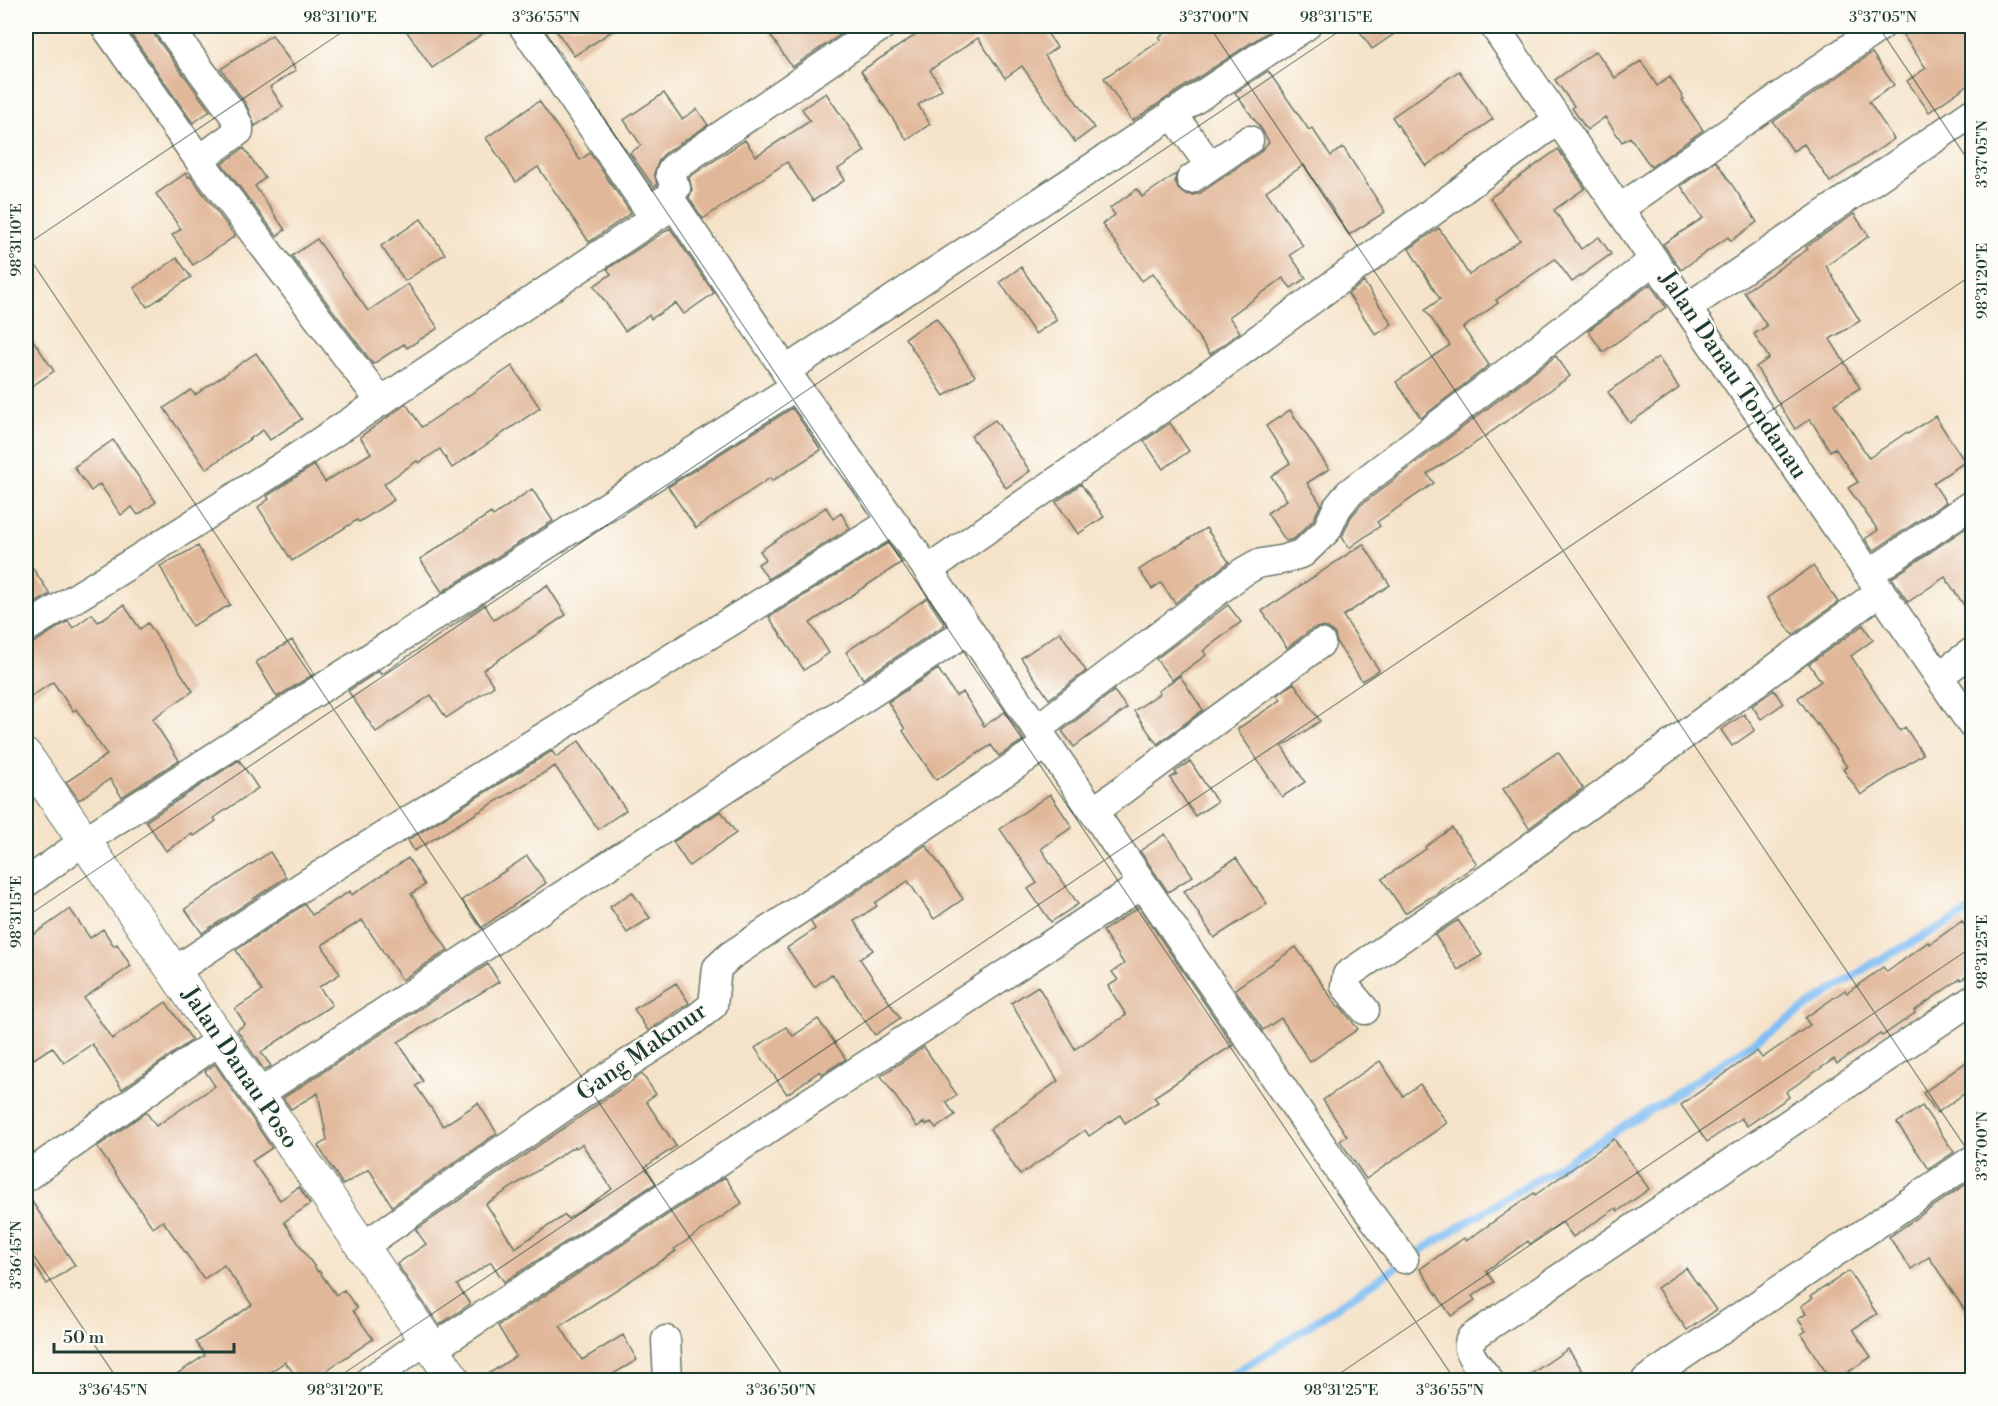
<svg xmlns="http://www.w3.org/2000/svg" width="1998" height="1406" viewBox="0 0 1998 1406" font-family="'Libre Bodoni',serif">
  <style>
    .lines { fill: none; stroke-linecap: round; stroke-linejoin: round }
    .stream { stroke: #81bef4; stroke-width: 8 }
    .building { fill: #e1b799; fill-rule: evenodd }
    .street-casing { stroke: #6a7768; stroke-width: 31 }
    .secondary-casing { stroke: #6a7768; stroke-width: 35 }
    .street { stroke: #fff; stroke-width: 28 }
    .secondary { stroke: #fff; stroke-width: 33 }
    .ticks { fill: none; stroke: #1f3d34; stroke-width: 1.5; stroke-opacity: 0.45 }
    .labels { text-anchor: middle; dominant-baseline: central; stroke-width: 4.5; stroke-linejoin: round; paint-order: stroke }
    .street-label { font-size: 24px; fill: #1f3d34; stroke: #fdfcf7 }
    .neatline { fill: none; stroke: #1f3d34; stroke-width: 2 }
    .ticks-label { font-size: 15px; text-anchor: middle; fill: #1f3d34 }
  </style>
  <rect width="100%" height="100%" fill="#fdfcf7"/>
  <filter id="ink" filterUnits="userSpaceOnUse"><feTurbulence type="fractalNoise" baseFrequency=".0167" numOctaves="2"/><feDisplacementMap in="SourceGraphic" scale="12" xChannelSelector="R" yChannelSelector="G"/><feConvolveMatrix kernelMatrix="1 2 1 2 8 2 1 2 1" color-interpolation-filters="sRGB"/></filter>
  <filter id="wash" filterUnits="userSpaceOnUse"><feTurbulence type="fractalNoise" baseFrequency=".008" numOctaves="4" result="noise"/><feDisplacementMap in="SourceGraphic" scale="24" xChannelSelector="R" yChannelSelector="G"/><feGaussianBlur stdDeviation="1.35" result="paint"/><feColorMatrix in="noise" values="0 0 0 0 0 0 0 0 0 0 0 0 0 0 0 0 0 1.4 0 .05"/><feComposite in="paint" operator="in"/></filter>
  <g filter="url(#wash)">
    <rect width="100%" height="100%" fill="#f5e3c9"/>
    <g class="lines">
      <path class="stream" d="M1222,1380L1268,1353L1428,1246L1660,1104L1872,964L1972,910"/>
    </g>
    <g id="blocks">
      <path class="building" d="M125,26H152L155,36L210,111L193,123Z
        M403,26H494L432,68Z
        M553,26H620L574,56Z
        M764,26H853L792,67Z
        M929,26H1042L1057,47L1045,56L1094,128L1075,142L1022,66L1005,78L978,38L930,70L942,89L918,105L930,124L907,140L861,71Z
        M1176,26H1277L1132,121L1104,78L1161,40L1159,37Z
        M1356,26H1406L1372,49Z
        M1897,26H1972V82L1929,112L1907,81L1926,68Z
        M272,35L296,70L270,87L283,107L255,126L246,104L221,69Z
        M1596,51L1615,78L1641,61L1657,86L1670,77L1684,99L1682,100L1703,130L1651,167L1630,137L1622,142L1605,117L1587,130L1572,108L1574,106L1555,80Z
        M1872,53L1894,85L1869,102L1894,139L1830,182L1804,144L1793,151L1773,122Z
        M1268,71L1309,130L1312,128L1331,156L1343,147L1385,212L1349,235L1304,165L1266,191L1303,246L1290,255L1306,278L1291,288L1283,278L1229,317L1240,332L1210,354L1153,273L1142,281L1102,224L1115,215L1110,208L1137,189L1142,197L1176,174L1175,181L1178,189L1184,194L1193,195L1200,193L1259,153L1269,142L1262,130L1235,93Z
        M1459,71L1493,119L1426,166L1392,117Z
        M664,93L682,119L697,109L708,125L664,154L659,160L654,173L657,185L654,187L630,153L641,145L624,120Z
        M826,93L865,151L838,169L845,180L813,201L787,162L703,219L689,198L692,190L689,177L745,140L756,156L810,121L802,109Z
        M539,101L580,160L590,153L631,213L589,242L538,167L516,182L486,138Z
        M244,148L265,178L255,186L285,230L277,236L222,164Z
        M1558,149L1585,188L1554,210L1581,249L1599,237L1611,254L1572,282L1555,259L1496,300L1498,303L1463,328L1489,365L1421,418L1396,382L1450,345L1425,310L1440,299L1409,249L1439,228L1469,275L1520,240L1490,198Z
        M1716,161L1757,222L1731,241L1728,237L1681,270L1663,244L1703,218L1681,186Z
        M186,173L188,177L190,176L235,236L193,265L172,235L181,229L156,194Z
        M1854,214L1869,236L1826,266L1860,321L1830,339L1860,388L1834,404L1869,458L1907,432L1908,434L1935,416L1965,462L1933,483L1946,502L1873,551L1865,539L1878,530L1848,488L1858,482L1835,448L1830,451L1810,419L1795,429L1756,367L1769,358L1754,334L1767,326L1744,292L1808,249L1806,247Z
        M421,219L445,254L405,281L381,246Z
        M670,228L714,293L684,314L676,303L651,319L649,315L625,331L594,286L611,274L607,269Z
        M317,239L368,311L408,284L438,328L407,348L404,344L373,364L292,256Z
        M177,258L191,277L147,307L134,288Z
        M1021,267L1057,320L1035,334L1000,282Z
        M1364,282L1392,324L1376,335L1348,294Z
        M1650,284L1666,307L1603,352L1588,331Z
        M936,318L975,376L944,396L905,338Z
        M26,330L54,371L26,390Z
        M256,353L302,419L270,440L263,430L206,469L164,408L191,390L195,395Z
        M1556,356L1570,376L1467,449L1427,474L1434,483L1377,522L1380,526L1349,548L1342,537L1351,517L1361,505Z
        M1658,357L1679,388L1630,423L1608,392Z
        M512,366L540,408L452,468L440,449L419,463L417,461L384,484L394,500L359,522L357,520L292,561L258,507L269,499L267,496L314,465L325,482L371,453L360,437L406,404L422,427Z
        M792,408L821,450L772,481L770,478L696,528L668,487Z
        M1290,410L1329,469L1307,483L1321,504L1313,520L1294,539L1286,541L1267,513L1287,500L1271,476L1290,463L1266,426Z
        M995,420L1030,471L1006,488L971,436Z
        M1170,423L1189,451L1163,469L1144,441Z
        M113,440L156,502L138,515L132,507L121,515L100,484L91,491L74,467Z
        M1081,484L1104,517L1078,534L1056,502Z
        M532,489L553,521L442,592L420,559L491,513L493,516Z
        M826,507L833,519L841,513L850,528L768,579L758,564L766,559L760,551Z
        M1972,524V617L1945,577L1908,602L1892,578Z
        M1206,528L1229,562L1175,603L1161,583L1152,589L1139,570L1175,546L1176,547Z
        M888,543L902,562L810,623L829,653L804,670L769,617Z
        M1363,544L1390,585L1343,616L1379,670L1362,681L1337,643L1335,634L1328,628L1320,627L1312,629L1287,648L1262,611Z
        M198,546L230,605L192,626L160,566Z
        M26,558L50,594L26,609Z
        M1813,566L1838,602L1793,635L1767,598Z
        M547,585L566,615L483,670L494,686L446,718L431,695L376,732L348,691L379,671L381,675L484,604L494,620Z
        M927,598L945,625L863,679L846,652Z
        M124,605L140,629L148,623L193,691L152,719L179,760L122,797L110,779L79,800L66,782L107,755L76,709L73,711L53,682L26,700V644L35,642L68,621L73,628L92,614L98,622Z
        M1228,605L1241,622L1203,651L1206,655L1172,680L1156,659Z
        M1863,625L1873,640L1851,656L1900,731L1905,727L1923,754L1861,795L1843,769L1847,767L1818,724L1817,725L1798,698L1821,681L1809,664Z
        M1060,632L1086,671L1049,699L1021,658Z
        M292,640L314,674L277,697L256,662Z
        M938,669L956,696L963,692L984,726L1005,712L1024,740L999,756L991,745L936,780L903,731L905,729L888,702Z
        M1180,676L1203,710L1157,744L1134,711L1160,693L1158,691Z
        M1294,683L1320,721L1282,747L1305,782L1282,797L1237,729L1281,700L1278,695Z
        M1774,690L1783,704L1761,719L1752,706Z
        M1114,691L1127,708L1074,747L1062,731Z
        M1744,714L1755,730L1732,746L1721,730Z
        M579,741L626,810L598,829L555,766L414,851L408,840L552,751L556,757Z
        M1558,752L1583,788L1529,828L1503,789Z
        M239,760L258,788L214,818L216,821L194,836L192,834L166,851L146,821Z
        M1190,761L1217,802L1195,816L1170,778L1177,774L1175,772Z
        M1050,794L1072,827L1041,849L1078,904L1051,922L1028,889L1037,883L1000,829Z
        M721,811L736,833L689,866L673,842Z
        M1452,828L1477,864L1440,890L1439,892L1405,913L1382,879L1426,849L1425,847Z
        M1165,834L1193,876L1168,892L1140,851Z
        M926,845L963,899L934,919L908,881L875,903L877,906L854,921L873,950L860,959L900,1018L875,1035L832,974L814,987L787,948L815,929L811,922Z
        M270,852L286,877L202,933L185,909Z
        M527,856L546,883L481,928L462,900Z
        M408,858L425,885L411,894L448,950L402,980L362,920L322,945L340,974L319,987L332,1005L261,1052L271,1066L264,1070L237,1030L245,1024L235,1009L262,991L236,950L305,904L312,915L350,891L352,895Z
        M1236,858L1267,904L1214,938L1184,891Z
        M632,892L650,918L627,933L610,907Z
        M1139,907L1233,1045L1154,1097L1158,1102L1125,1123L1120,1115L1089,1136L1085,1130L1020,1175L990,1129L1058,1081L1011,1003L1038,986L1075,1049L1126,1015L1108,986L1118,980L1112,972L1124,964L1103,931Z
        M70,909L90,938L103,929L114,946L117,944L131,966L84,998L112,1039L166,1002L192,1040L122,1089L92,1044L64,1063L52,1047L26,1064V940Z
        M1458,920L1482,955L1458,970L1435,935Z
        M1962,921L1972,936V972L1961,980L1960,979L1914,1011L1915,1013L1882,1036L1880,1034L1837,1064L1834,1059L1786,1092L1789,1097L1747,1126L1741,1118L1707,1142L1681,1105L1757,1051L1762,1058L1810,1025L1805,1018L1845,990L1847,993L1883,967L1887,972L1928,942L1930,944Z
        M1296,947L1338,1007L1340,1006L1358,1029L1310,1062L1281,1018L1263,1030L1235,989Z
        M488,964L499,982L398,1042L423,1081L416,1086L443,1126L478,1103L497,1133L392,1206L369,1169L343,1185L318,1146L327,1140L318,1093L291,1109L283,1098Z
        M676,983L689,1003L648,1031L634,1009Z
        M818,1019L846,1059L822,1074L820,1071L787,1094L755,1048L786,1027L793,1036Z
        M924,1047L957,1095L946,1102L955,1115L936,1128L931,1122L926,1125L924,1122L917,1127L881,1076Z
        M1972,1058V1088L1937,1113L1923,1093Z
        M1380,1061L1403,1096L1420,1084L1447,1123L1366,1179L1340,1141L1347,1136L1323,1100Z
        M215,1064L272,1148L252,1161L280,1200L299,1187L310,1204L284,1222L318,1272L319,1271L336,1295L344,1290L357,1308L353,1311L373,1339L312,1380H299L285,1362L258,1380H168L205,1355L196,1342L252,1305L224,1265L204,1279L163,1221L153,1228L97,1147L146,1112L156,1126L215,1086L205,1071Z
        M642,1074L656,1094L646,1101L676,1146L645,1167L656,1183L504,1282L491,1262L457,1285L470,1304L439,1325L397,1264L426,1244L416,1230ZM582,1144L612,1189L568,1219L565,1215L515,1248L486,1204L575,1146L576,1148Z
        M1922,1106L1954,1152L1929,1169L1897,1123Z
        M1614,1139L1649,1189L1618,1211L1616,1208L1573,1237L1562,1222L1530,1244L1528,1241L1486,1271L1494,1282L1472,1296L1475,1300L1451,1316L1420,1269L1464,1238L1466,1241L1534,1193L1535,1195Z
        M725,1177L742,1203L674,1249L676,1251L560,1326L582,1360L623,1335L637,1360L603,1380H479L516,1356L498,1326Z
        M1972,1180V1321L1929,1257L1911,1269L1889,1237Z
        M26,1193L75,1265L47,1284L26,1252Z
        M1686,1268L1716,1310L1687,1330L1657,1288Z
        M1849,1271L1877,1314L1853,1329L1871,1357L1836,1380H1831L1801,1334L1806,1331L1798,1319L1806,1314L1801,1306L1813,1298L1811,1296Z
        M1568,1349L1589,1380H1522Z"/>
    </g>
  </g>
  <g filter="url(#ink)">
    <use href="#blocks" fill-opacity="0" stroke="#6a7768" stroke-width="1.5"/>
    <g class="lines">
      <g class="street-casing">
        <path id="street" d="M105,26L199,160L381,402
          M168,26L233,114L239,126V131L199,160
          M523,26L649,210L669,197L796,386L928,570L1353,1191L1404,1259
          M1494,26L1972,725
          M1172,113L1210,166
          M1191,179L1249,140
          M669,197L676,188L670,174L673,168L882,26
          M1619,209L1881,26
          M1687,308L1972,113
          M785,371L1306,26
          M928,570L1190,389L1558,120
          M1869,574L1972,504
          M26,628C246,495 458,350 672,206
          M1939,676L1972,652
          M1037,729L1243,572L1257,564L1285,559L1303,553L1327,530L1337,508L1349,493L1654,260
          M1094,811L1321,643
          M26,883L84,841L256,730L796,386
          M173,972L306,884L893,521
          M1365,1010L1345,986L1347,975L1475,888L1881,591
          M257,1095L968,630
          M26,1177L220,1040
          M362,1247L610,1075L689,1024L713,1005L717,968L730,956L1047,744
          M666,1340L668,1380
          M432,1349L1143,884
          M370,1380L426,1340
          M1489,1380C1481,1369 1463,1352 1471,1338L1972,1000
          M1646,1380L1972,1160"/>
      </g>
      <g class="secondary-casing">
        <path id="secondary" d="M26,756L454,1380"/>
      </g>
      <use href="#street" class="street"/>
      <use href="#secondary" class="secondary"/>
    </g>
  </g>
  <path class="ticks" d="M541,26L1455,1380M1209,26L1972,1157M1878,26L1972,166M26,245L351,26M26,253L786,1380M26,917L1347,26M26,1244L118,1380M334,1380L1972,275M1330,1380L1972,947"/>
  <g class="labels">
    <g class="street-label">
      <text transform="translate(1733 375) rotate(56)">Jalan Danau Tondanau</text>
      <text transform="translate(642 1052) rotate(-35)">Gang Makmur</text>
      <text transform="translate(240 1068) rotate(56)">Jalan Danau Poso</text>
    </g>
  </g>
  <rect width="1998" height="1406" fill="none" stroke="#fdfcf7" stroke-width="66"/>
  <path d="M54 1343v9h180v-9" fill="none" stroke="#1f3d34" stroke-width="3"/>
  <text x="63" y="1343" font-size="18" fill="#1f3d34" stroke="#fdfcf7" stroke-width="4.5" paint-order="stroke">50 m</text>
  <rect x="33" y="33" width="1932" height="1340" class="neatline"/>
  <g class="ticks-label">
    <text x="340" y="22">98°31'10"E</text>
    <text x="546" y="22">3°36'55"N</text>
    <text x="1214" y="22">3°37'00"N</text>
    <text x="1336" y="22">98°31'15"E</text>
    <text x="1883" y="22">3°37'05"N</text>
    <text transform="translate(1982 154) rotate(-90)" y="5">3°37'05"N</text>
    <text transform="translate(16 240) rotate(-90)" y="5">98°31'10"E</text>
    <text transform="translate(1982 281) rotate(-90)" y="5">98°31'20"E</text>
    <text transform="translate(16 912) rotate(-90)" y="5">98°31'15"E</text>
    <text transform="translate(1982 952) rotate(-90)" y="5">98°31'25"E</text>
    <text transform="translate(1982 1146) rotate(-90)" y="5">3°37'00"N</text>
    <text transform="translate(16 1255) rotate(-90)" y="5">3°36'45"N</text>
    <text x="113" y="1395">3°36'45"N</text>
    <text x="345" y="1395">98°31'20"E</text>
    <text x="781" y="1395">3°36'50"N</text>
    <text x="1341" y="1395">98°31'25"E</text>
    <text x="1450" y="1395">3°36'55"N</text>
  </g>
</svg>
